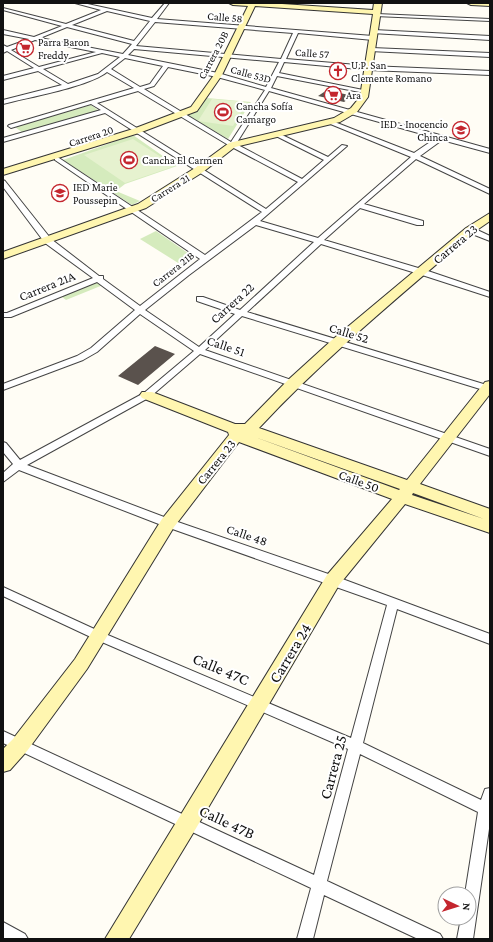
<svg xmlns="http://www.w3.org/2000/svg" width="493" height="942" viewBox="0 0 493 942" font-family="'Crimson Pro',serif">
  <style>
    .green { fill: #d5ebbd }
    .pitch { fill: #e6f2cf }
    .building { fill: #5a524d }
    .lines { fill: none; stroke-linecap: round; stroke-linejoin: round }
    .street-casing { stroke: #444; stroke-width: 2 }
    .secondary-casing { stroke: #333; stroke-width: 2 }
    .street { fill: #fff; fill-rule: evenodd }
    .secondary { fill: #fff6b0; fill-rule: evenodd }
    .labels { text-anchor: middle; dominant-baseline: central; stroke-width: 4; stroke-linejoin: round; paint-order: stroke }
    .far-street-label { font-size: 11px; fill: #111; stroke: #fff }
    .far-poi-label { font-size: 11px; fill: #111; stroke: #fff; text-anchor: start }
    .street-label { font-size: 13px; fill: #111; stroke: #fff }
    .near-street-label { font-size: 16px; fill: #111; stroke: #fff }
  </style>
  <rect width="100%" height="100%" fill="#fffdf5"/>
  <path class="green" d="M207,98L251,102L228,139L187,115L196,110Z
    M91,105L99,111L23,133L15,127Z
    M133,135L177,166L125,184L116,191L140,201L132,205L63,160Z
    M156,231L195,258L183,266L140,239Z
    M98,281L103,285L66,300L61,296Z"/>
  <path class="pitch" d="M212,99L247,102L233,126L198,121Z
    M133,139L175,166L125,183L84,155Z"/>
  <path class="building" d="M327,90L353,96L344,102L318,96Z
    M155,346L175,354L138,385L118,376Z"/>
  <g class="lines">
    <g class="street-casing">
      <path id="street" d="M75,3H83L152,18L165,3H169L157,19L373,36L376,38L373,40L298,33L286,59L369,66L490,71V75L369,70L284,62L279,73L368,91L365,93L277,76L271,88L490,149V153L442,140L420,156L490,189V194L416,159L364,204L423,221V225H417L360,208L324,240L425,270L490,292V297L419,274L321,244L247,312L490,386V392L242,316L205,350L490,449V456L200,354L150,397L27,465L172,520L337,577L490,634V644L397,609L363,743L481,800L485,789L490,788V822L473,939H457L461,918H469V894H465L478,812L360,754L327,881L440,934L443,939H418L324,895L313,939H297L311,888L3,743V731L314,875L348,749L95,639L3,596V587L103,633L351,738L387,605L164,526L19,470L3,482V473L13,464L3,452V442L6,443L20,460L144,393L194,351L140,314L97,352L83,360L3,390V384L77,356L91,348L135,310L97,282L11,317H3V313H7L93,278L45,243L3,187V180L5,181L51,239L99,276H103V279L140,306L200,259L55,160V158H59L205,255L262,212L105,113L3,142V138L101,110L91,104L11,128L8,126L9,125L134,88L107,72C88,87 29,97 3,104V100L62,85L38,71L3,80V76L34,68L7,51L3,53V45L7,47L29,39L3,34V30L34,37L62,26L3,10V8L66,24L101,10ZM107,11L150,21L134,41L72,25ZM155,22L293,33L281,59L136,46ZM67,27L132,44L123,54L40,38ZM35,40L96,52L39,67L11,50ZM134,49L279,62L266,87L218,73L128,55ZM102,53L120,57L98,74L68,84L43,69ZM125,58L163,66L150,84L140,87L111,69ZM168,67L217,77L265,90L231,142L144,89L154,86ZM138,91L230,146L298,182L266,209L97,103ZM269,91L436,138L414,153L332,121H328V123L411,157L318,238L260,221L347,146L342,145L328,157L280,134H276V136L324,160L302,179L236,144ZM256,225L314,242L240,310L203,297H197V301L235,314L199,347L145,310L189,275Z
        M377,14L490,19V21L375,16Z
        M374,30L490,36V40L372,33Z
        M372,48L490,53V57L370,51L369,50Z
        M467,228H473L490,236V241L467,232Z
        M3,922L25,934L28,939L3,938Z"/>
    </g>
    <g class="secondary-casing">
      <path id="secondary" d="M229,3H267L373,10L374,3H382L368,97L357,112L340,122L235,147L203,172L146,208L3,259V252L138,204L195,168L229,143L334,118L351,108L360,97L373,14L255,6L222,75L197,111L139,133L3,175V169L133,129L191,107L214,75L248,6L233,5Z
        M467,3H490V6L471,5Z
        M490,213V221L474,232C400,296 325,357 259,428L407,480L485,382L490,381V394L420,484L490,509V521L484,519L490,521V533L405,504L339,585L195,830L129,939H105L327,575L392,499L239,442L174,527L87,669L27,751L10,770L3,772V749L13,739L75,659L162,519L229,435L228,432L142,398L140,395L142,392H152L235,424H245L288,380L332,340L466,228ZM249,435L400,489L399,490ZM413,493L484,519L412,495Z"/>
    </g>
    <use href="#street" class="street"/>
    <use href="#secondary" class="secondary"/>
  </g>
  <defs>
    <g id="supermarket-ring" transform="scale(0.9)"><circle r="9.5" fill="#fff" stroke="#c4262e" stroke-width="1.5"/><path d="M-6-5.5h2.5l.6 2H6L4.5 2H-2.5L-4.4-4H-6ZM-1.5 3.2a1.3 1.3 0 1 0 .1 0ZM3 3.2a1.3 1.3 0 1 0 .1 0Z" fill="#c4262e"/></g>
    <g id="church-ring" transform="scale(0.9)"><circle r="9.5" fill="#fff" stroke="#c4262e" stroke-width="1.5"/><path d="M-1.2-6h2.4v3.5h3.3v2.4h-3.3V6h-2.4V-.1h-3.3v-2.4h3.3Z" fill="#c4262e"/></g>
    <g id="stadium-ring" transform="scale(0.9)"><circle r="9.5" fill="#fff" stroke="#c4262e" stroke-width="1.5"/><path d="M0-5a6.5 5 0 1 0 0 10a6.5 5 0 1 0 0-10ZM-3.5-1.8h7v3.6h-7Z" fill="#c4262e"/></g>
    <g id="school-ring" transform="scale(0.9)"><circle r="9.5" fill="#fff" stroke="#c4262e" stroke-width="1.5"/><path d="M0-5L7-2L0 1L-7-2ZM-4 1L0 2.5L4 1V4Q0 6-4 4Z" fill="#c4262e"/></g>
  </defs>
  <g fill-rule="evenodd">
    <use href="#supermarket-ring" x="25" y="48"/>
    <use href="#church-ring" x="338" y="71"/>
    <use href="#supermarket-ring" x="333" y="95"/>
    <use href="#stadium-ring" x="223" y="112"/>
    <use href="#school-ring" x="461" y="130"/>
    <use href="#stadium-ring" x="129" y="160"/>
    <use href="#school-ring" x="60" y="193"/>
  </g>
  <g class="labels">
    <g class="far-street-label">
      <text transform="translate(225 17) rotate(5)">Calle 58</text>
      <text transform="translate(312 53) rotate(4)">Calle 57</text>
      <text transform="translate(213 55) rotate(-62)">Carrera 20B</text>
      <text transform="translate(251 74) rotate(15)">Calle 53D</text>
      <text transform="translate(91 136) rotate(-18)">Carrera 20</text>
      <text transform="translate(170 188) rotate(-32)">Carrera 21</text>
      <text transform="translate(173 269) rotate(-38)">Carrera 21B</text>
    </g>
    <g class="far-poi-label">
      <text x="38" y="42">Parra Baron<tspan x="38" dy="13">Freddy</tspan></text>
      <text x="351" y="65">U.P. San<tspan x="351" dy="13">Clemente Romano</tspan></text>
      <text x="346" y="95">Ara</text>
      <text x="236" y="106">Cancha Sofía<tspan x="236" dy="13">Camargo</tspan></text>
      <text x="448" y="124" text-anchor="end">IED - Inocencio<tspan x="448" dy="13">Chinca</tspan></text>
      <text x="142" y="160">Cancha El Carmen</text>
      <text x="73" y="187">IED Marie<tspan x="73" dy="13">Poussepin</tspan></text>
    </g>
    <g class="street-label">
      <text transform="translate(455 244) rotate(-40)">Carrera 23</text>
      <text transform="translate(47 286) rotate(-22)">Carrera 21A</text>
      <text transform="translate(232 303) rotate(-42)">Carrera 22</text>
      <text transform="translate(349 333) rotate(17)">Calle 52</text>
      <text transform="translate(226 346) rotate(19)">Calle 51</text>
      <text transform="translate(216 462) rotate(-51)">Carrera 23</text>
      <text transform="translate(359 481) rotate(20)">Calle 50</text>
      <text transform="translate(247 535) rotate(19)">Calle 48</text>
    </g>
    <g class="near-street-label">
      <text transform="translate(290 653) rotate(-59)">Carrera 24</text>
      <text transform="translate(221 669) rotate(23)">Calle 47C</text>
      <text transform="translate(333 767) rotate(-75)">Carrera 25</text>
      <text transform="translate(227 822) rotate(25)">Calle 47B</text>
    </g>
  </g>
  <rect width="493" height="942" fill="none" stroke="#111111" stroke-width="8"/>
  <g transform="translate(457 906) rotate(94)"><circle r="19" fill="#ffffff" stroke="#a0a0a0"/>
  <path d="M0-3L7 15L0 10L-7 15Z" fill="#c4262e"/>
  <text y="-6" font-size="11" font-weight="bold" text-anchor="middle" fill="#111111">N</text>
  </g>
</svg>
